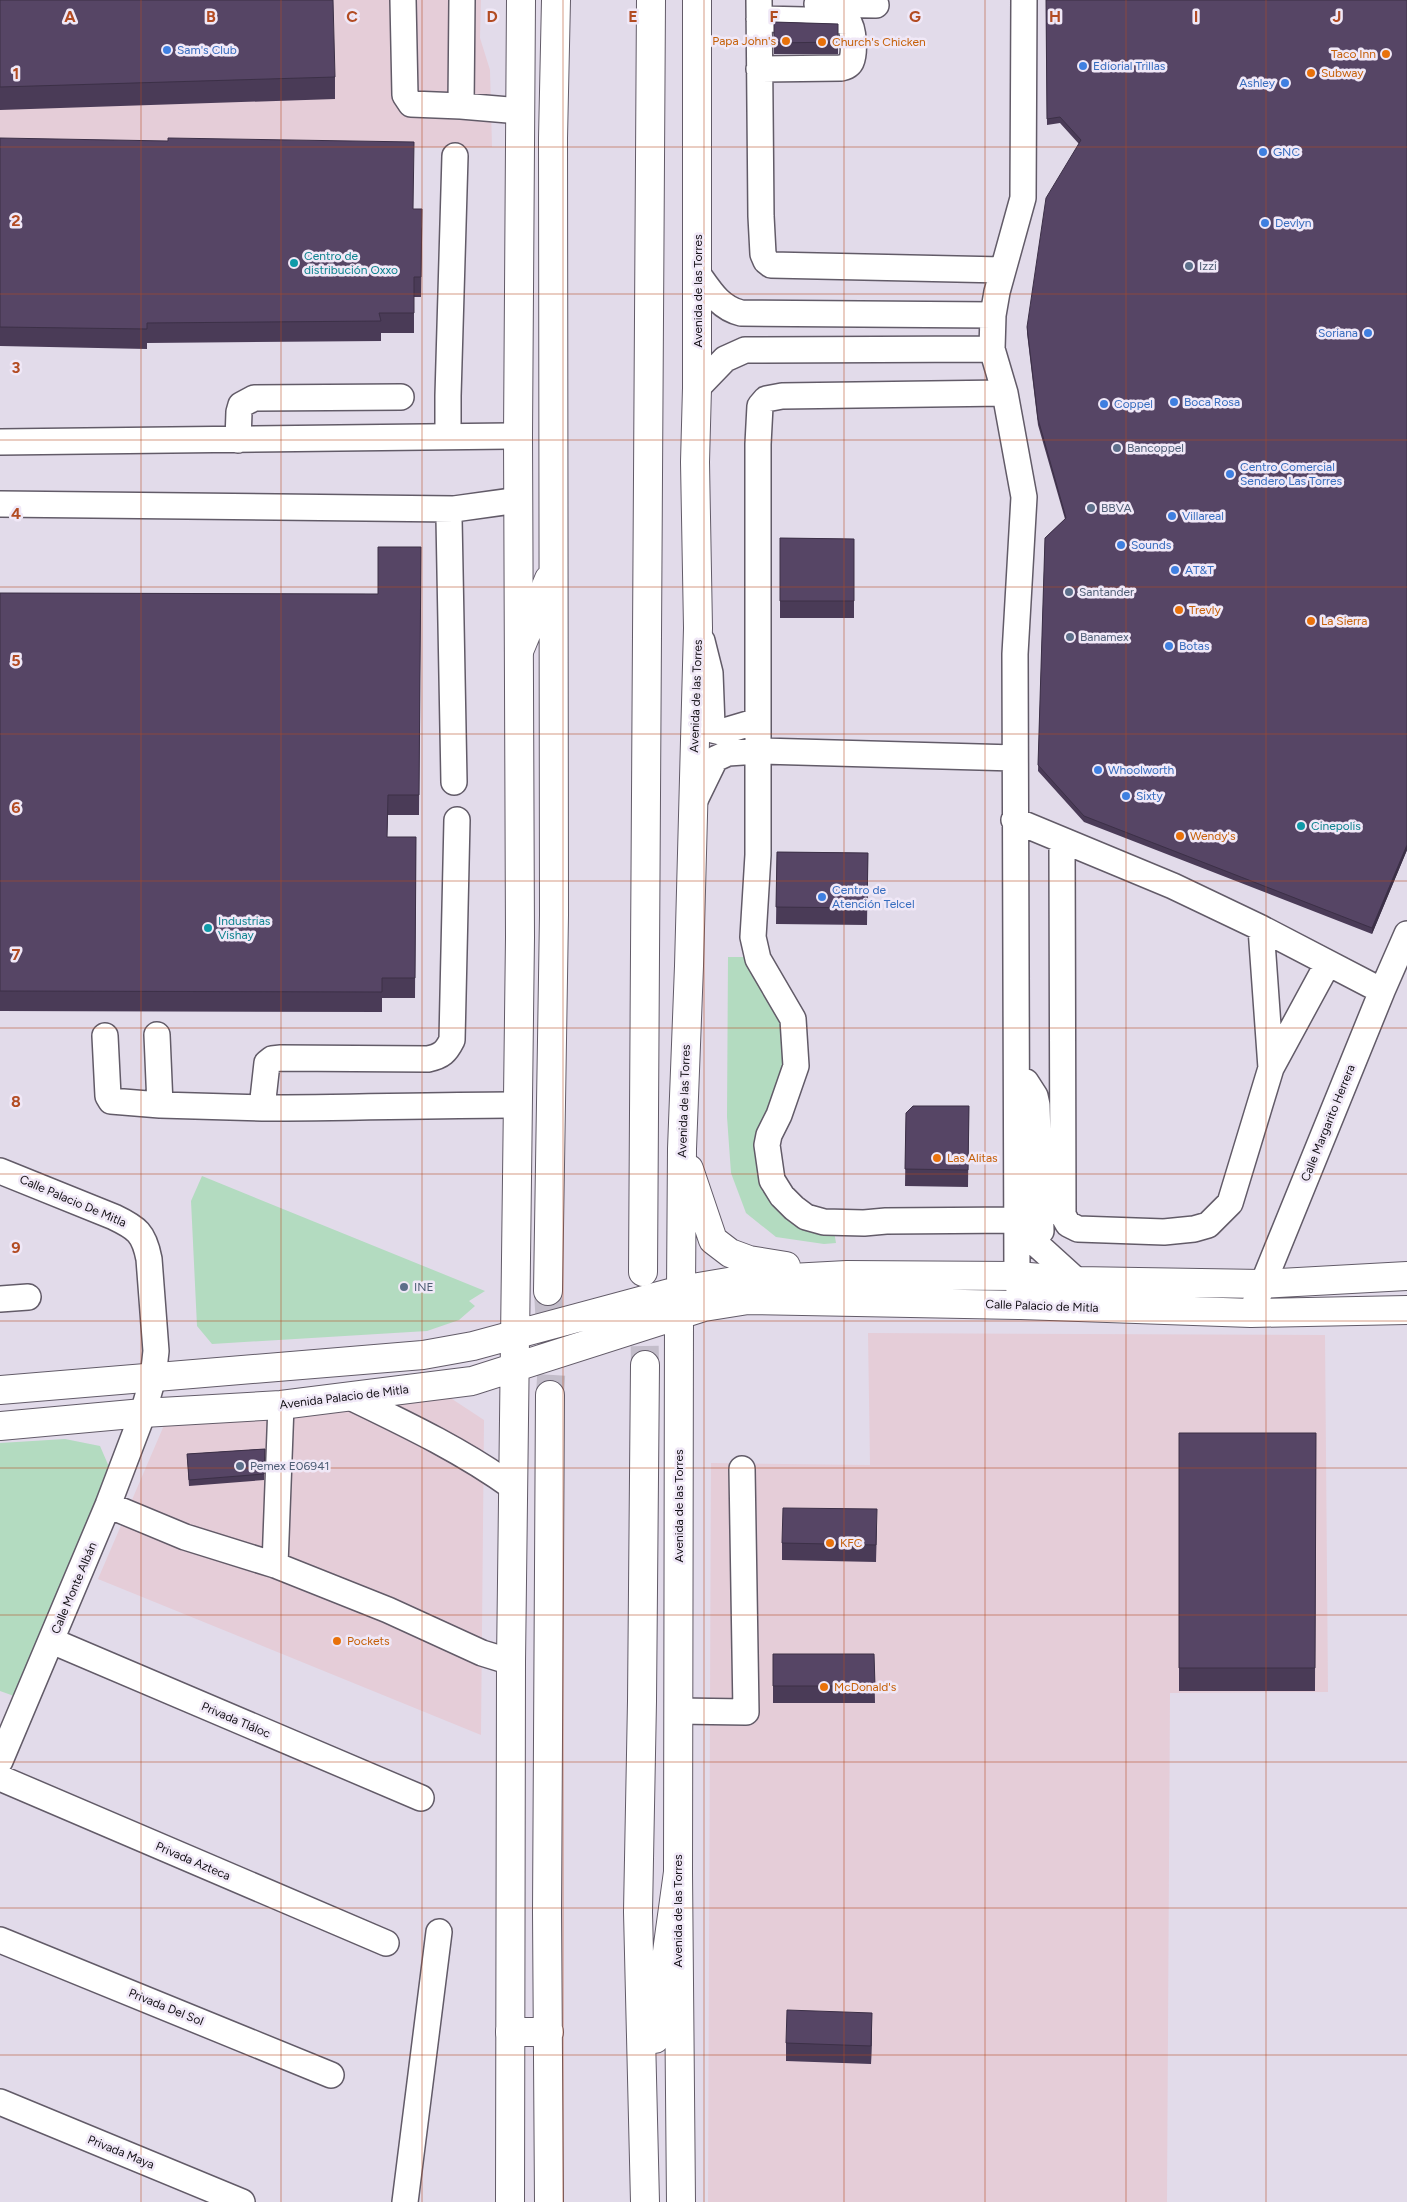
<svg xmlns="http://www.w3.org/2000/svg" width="1407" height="2202" viewBox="0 0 1407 2202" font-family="Figtree,sans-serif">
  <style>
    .commercial { fill: #e5cdd8 }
    .green { fill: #b3dbc0 }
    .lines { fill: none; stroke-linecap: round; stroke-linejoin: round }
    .highway-tunnel { stroke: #c3bdca; stroke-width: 28; stroke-dasharray: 28 14; stroke-linecap: butt }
    .minor-casing { stroke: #625b68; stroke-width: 28 }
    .major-casing { stroke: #625b68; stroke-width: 30 }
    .highway-casing { stroke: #625b68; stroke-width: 30 }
    .minor { stroke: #fff; stroke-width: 25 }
    .major { stroke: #fff; stroke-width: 28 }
    .highway { stroke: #fff; stroke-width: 28 }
    .wall { fill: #4a3b57 }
    .shaded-wall { fill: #3c3047 }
    .building { fill: #564565; stroke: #3c3047 }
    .grid { fill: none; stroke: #b24b22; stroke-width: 1; stroke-opacity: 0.55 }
    .food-dot { fill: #e8710a; stroke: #f0e8f7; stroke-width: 2 }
    .shop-dot { fill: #3f7fe0; stroke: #f0e8f7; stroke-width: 2 }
    .culture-dot { fill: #0f9aa8; stroke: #f0e8f7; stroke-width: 2 }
    .service-dot { fill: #5c6f8a; stroke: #f0e8f7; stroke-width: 2 }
    .labels { text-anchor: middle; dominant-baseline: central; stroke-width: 5; stroke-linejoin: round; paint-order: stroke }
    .food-label { font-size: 12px; fill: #c56008; stroke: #f0e8f7; text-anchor: start }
    .shop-label { font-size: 12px; fill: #366cbe; stroke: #f0e8f7; text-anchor: start }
    .culture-label { font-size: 12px; fill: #0d838f; stroke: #f0e8f7; text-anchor: start }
    .service-label { font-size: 12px; fill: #4e5e75; stroke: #f0e8f7; text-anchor: start }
    .street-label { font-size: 12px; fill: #131015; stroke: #f0e8f7 }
    .grid-label { font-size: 16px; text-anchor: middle; font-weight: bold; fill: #b24b22; stroke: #f0e8f7; stroke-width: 5; stroke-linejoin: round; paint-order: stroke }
  </style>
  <rect width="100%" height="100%" fill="#e2dbea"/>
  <path class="commercial" d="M0,0H481L480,38L490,70L492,147L0,148Z
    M868,1333L1325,1335L1328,1692L1170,1693L1167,2202H708L711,1463L870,1465Z
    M449,1397L484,1420L481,1735L98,1579L165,1423Z"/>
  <path class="green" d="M728,957H748L781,1007L792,1053L782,1080L765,1115L758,1147L764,1180L833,1225L836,1243L824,1244L776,1237L746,1213L731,1173L727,1117Z
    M202,1176L485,1291L469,1301L475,1306L459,1320L427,1331L212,1344L197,1326L191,1201Z
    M65,1439L100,1446L113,1476L14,1696L0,1691V1443Z"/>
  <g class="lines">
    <path class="highway-tunnel" d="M548,1291L552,1361L550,1395
      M644,1304L645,1365"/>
    <g class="minor-casing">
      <path id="minor" d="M403,0L405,95L411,104L461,106L520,111
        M759,0L761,216L763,254L766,261L771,265L1003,270
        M817,4L876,5
        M759,69L841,68C845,67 849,66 851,62C855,53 854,29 848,21L759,19
        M461,106L462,0
        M698,274C710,291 720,308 741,313L993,315
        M697,388L725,359L745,350L992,349
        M1005,393L782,396L766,399L760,406L758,444V855L753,937L758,959L793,1019L796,1066L779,1115L769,1135L767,1145L772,1180L782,1196L794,1208L806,1217L824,1222L864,1223L886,1221L1017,1220
        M448,436V396L455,156
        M238,440L239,412L241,405L254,398L401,397
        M0,442L518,436
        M0,504L454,509
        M702,641L710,673L712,726L713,730L721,732L758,721
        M454,782L449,518L454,509L519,500
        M695,800L715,759L728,753L758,751L1015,758
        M1014,820L1173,886L1261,928L1382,991
        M1062,841L1063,1215L1068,1224L1078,1229L1164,1232L1194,1229L1208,1225L1230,1203L1271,1068L1261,928
        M157,1035L160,1105L262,1108L267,1063L272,1059L281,1058L428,1059C442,1056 446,1052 452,1040L457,820
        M105,1036L108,1096L111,1101L160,1105
        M1271,1068L1328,963
        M1026,1082L1035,1096L1037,1105L1041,1231
        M262,1108C347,1108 432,1105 517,1105
        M0,1171L114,1217C137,1228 144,1233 149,1259L156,1351L153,1378L143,1413L108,1505L0,1761
        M1030,1211L1031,1237L1034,1242L1077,1281
        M1020,1297L1017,1276L1015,654L1024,497L1005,393L992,349L993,315L997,292L1023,198L1024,0
        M0,1299L28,1297
        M1251,1313L1382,991L1407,934
        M350,1397C406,1424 463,1451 514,1488
        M108,1505L185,1537L275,1565L388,1610L482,1653L511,1662
        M275,1565L281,1405
        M52,1641L421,1798
        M678,1711L746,1712L742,1469
        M0,1778L386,1943
        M0,1940L331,2075
        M0,2102L242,2202
        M405,2202L439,1932"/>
    </g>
    <g class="major-casing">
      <path id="major" d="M689,1169L713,1240L730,1253L749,1260L786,1266
        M0,1390L423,1355L473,1346L681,1290L734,1281L847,1275L1017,1276L1077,1281L1262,1284L1407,1276
        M0,1426L143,1413L281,1405L472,1381L704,1307L748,1300L1021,1305L1251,1313L1407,1310
        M510,2202L511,1662L520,937L518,436L521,0
        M681,2202L678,1872L679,1316L681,1290L682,1149L689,966L698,628L695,462L697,388V0"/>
    </g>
    <g class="highway-casing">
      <path id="highway" d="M519,651L549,579
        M643,1272L651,0
        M548,1291L554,915L553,138L556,0
        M645,1365L642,1701L638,1912L645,2202
        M510,2032H549
        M655,2039L678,1872
        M549,2202L547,1912L550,1395"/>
    </g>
    <use href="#minor" class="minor"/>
    <use href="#major" class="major"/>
    <use href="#highway" class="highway"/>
  </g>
  <path class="wall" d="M0,0L335,77V99L0,110Z
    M1046,0H1407V850L1372,934L1084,822L1038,771L1045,538L1065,519L1038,425L1027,333V327L1079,144L1060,123L1047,125Z
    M774,22L838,24V54H774Z
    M0,138L413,209L422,229L421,297H414V333H381V341L147,343V349L0,346Z
    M780,538L854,539V618H780Z
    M421,547L419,815H388L387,837H416L415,998H382V1012L0,1011V593L378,594Z
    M777,852L868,853L867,925L776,924Z
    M969,1106L968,1187L905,1186L906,1113Z
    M1179,1433H1316L1315,1691H1179Z
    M265,1449L264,1480L189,1486L187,1454Z
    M877,1526L876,1562L782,1560V1543Z
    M773,1654H874L875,1703H773Z
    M872,2030L871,2064L786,2061V2043Z"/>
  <path class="shaded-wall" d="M1407,845V850L1372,934V928Z
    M872,2013V2030L871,2064V2046Z"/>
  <path class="building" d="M0,0H333L335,77L0,87Z
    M1046,0H1407V845L1372,928L1084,816L1038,765L1045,538L1066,518L1038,419L1027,327L1046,198L1081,140L1060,117L1047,119Z
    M774,22L838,24V42L774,43Z
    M0,138L168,141V138L414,142L413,209H422L421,277H414V313H379L381,321L147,323V329L0,327Z
    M780,538L854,539V601H780Z
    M378,547H421L419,795H388L387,837H416L415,978H382V992L0,991V593L378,594Z
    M777,852L868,853L867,908L776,907Z
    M913,1106H969L968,1170L905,1169L906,1113Z
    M1179,1433H1316L1315,1668H1179Z
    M265,1449L264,1474L189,1480L187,1454Z
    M783,1508L877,1509L876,1545L782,1543Z
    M773,1654H874L875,1686H773Z
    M787,2010L872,2013L871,2046L786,2043Z"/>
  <path class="grid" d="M141,0V2202M281,0V2202M422,0V2202M563,0V2202M704,0V2202M844,0V2202M985,0V2202M1126,0V2202M1266,0V2202M0,147H1407M0,294H1407M0,440H1407M0,587H1407M0,734H1407M0,881H1407M0,1028H1407M0,1174H1407M0,1321H1407M0,1468H1407M0,1615H1407M0,1762H1407M0,1908H1407M0,2055H1407"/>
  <g class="food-dot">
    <circle cx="786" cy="41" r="5"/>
    <circle cx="822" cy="42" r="5"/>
    <circle cx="1386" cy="54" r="5"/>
    <circle cx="1311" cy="73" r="5"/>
    <circle cx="1179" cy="610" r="5"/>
    <circle cx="1311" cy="621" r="5"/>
    <circle cx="1180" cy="836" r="5"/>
    <circle cx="937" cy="1158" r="5"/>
    <circle cx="830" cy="1543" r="5"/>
    <circle cx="337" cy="1641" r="5"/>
    <circle cx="824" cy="1687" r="5"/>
  </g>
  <g class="shop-dot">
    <circle cx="167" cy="50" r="5"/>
    <circle cx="1083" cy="66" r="5"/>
    <circle cx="1285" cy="83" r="5"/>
    <circle cx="1263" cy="152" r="5"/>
    <circle cx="1265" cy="223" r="5"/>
    <circle cx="1368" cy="333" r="5"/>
    <circle cx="1174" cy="402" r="5"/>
    <circle cx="1104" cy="404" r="5"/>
    <circle cx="1230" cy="474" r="5"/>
    <circle cx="1172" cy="516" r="5"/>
    <circle cx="1121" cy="545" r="5"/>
    <circle cx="1175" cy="570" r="5"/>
    <circle cx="1169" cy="646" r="5"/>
    <circle cx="1098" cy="770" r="5"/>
    <circle cx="1126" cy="796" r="5"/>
    <circle cx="822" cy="897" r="5"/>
  </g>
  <g class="culture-dot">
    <circle cx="294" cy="263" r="5"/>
    <circle cx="1301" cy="826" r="5"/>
    <circle cx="208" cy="928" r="5"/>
  </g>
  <g class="service-dot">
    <circle cx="1189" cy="266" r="5"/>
    <circle cx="1117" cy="448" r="5"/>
    <circle cx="1091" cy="508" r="5"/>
    <circle cx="1069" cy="592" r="5"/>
    <circle cx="1070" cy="637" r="5"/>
    <circle cx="404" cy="1287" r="5"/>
    <circle cx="240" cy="1466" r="5"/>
  </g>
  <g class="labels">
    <g class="food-label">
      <text x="776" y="41" text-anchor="end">Papa John's</text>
      <text x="832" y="42">Church's Chicken</text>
      <text x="1376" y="54" text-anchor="end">Taco Inn</text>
      <text x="1321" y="73">Subway</text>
      <text x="1189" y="610">Trevly</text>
      <text x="1321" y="621">La Sierra</text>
      <text x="1190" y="836">Wendy's</text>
      <text x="947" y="1158">Las Alitas</text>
      <text x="840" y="1543">KFC</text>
      <text x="347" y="1641">Pockets</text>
      <text x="834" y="1687">McDonald's</text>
    </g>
    <g class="shop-label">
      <text x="177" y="50">Sam's Club</text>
      <text x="1093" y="66">Ediorial Trillas</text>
      <text x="1275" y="83" text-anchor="end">Ashley</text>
      <text x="1273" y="152">GNC</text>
      <text x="1275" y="223">Devlyn</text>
      <text x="1358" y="333" text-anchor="end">Soriana</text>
      <text x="1184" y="402">Boca Rosa</text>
      <text x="1114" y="404">Coppel</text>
      <text x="1240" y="467">Centro Comercial<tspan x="1240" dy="14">Sendero Las Torres</tspan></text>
      <text x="1182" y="516">Villareal</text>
      <text x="1131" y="545">Sounds</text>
      <text x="1185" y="570">AT&amp;T</text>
      <text x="1179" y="646">Botas</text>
      <text x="1108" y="770">Whoolworth</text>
      <text x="1136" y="796">Sixty</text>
      <text x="832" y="890">Centro de<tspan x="832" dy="14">Atención Telcel</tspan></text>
    </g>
    <g class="culture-label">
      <text x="304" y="256">Centro de<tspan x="304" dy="14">distribución Oxxo</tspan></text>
      <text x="1311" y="826">Cinepolis</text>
      <text x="218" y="921">Industrias<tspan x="218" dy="14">Vishay</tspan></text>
    </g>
    <g class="service-label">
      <text x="1199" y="266">Izzi</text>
      <text x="1127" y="448">Bancoppel</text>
      <text x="1101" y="508">BBVA</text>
      <text x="1079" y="592">Santander</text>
      <text x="1080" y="637">Banamex</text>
      <text x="414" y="1287">INE</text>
      <text x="250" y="1466">Pemex E06941</text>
    </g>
    <g class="street-label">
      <text transform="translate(698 291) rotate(-90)">Avenida de las Torres</text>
      <text transform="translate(696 696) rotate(-88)">Avenida de las Torres</text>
      <text transform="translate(684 1101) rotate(-88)">Avenida de las Torres</text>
      <text transform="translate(1328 1123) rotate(-68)">Calle Margarito Herrera</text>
      <text transform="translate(73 1201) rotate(23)">Calle Palacio De Mitla</text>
      <text transform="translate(1042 1306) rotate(2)">Calle Palacio de Mitla</text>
      <text transform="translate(344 1397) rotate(-7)">Avenida Palacio de Mitla</text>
      <text transform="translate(679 1506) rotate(-90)">Avenida de las Torres</text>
      <text transform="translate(74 1588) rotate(-67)">Calle Monte Albán</text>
      <text transform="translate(236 1720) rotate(23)">Privada Tláloc</text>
      <text transform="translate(193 1861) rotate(23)">Privada Azteca</text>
      <text transform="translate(678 1911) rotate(-90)">Avenida de las Torres</text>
      <text transform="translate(166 2007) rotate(22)">Privada Del Sol</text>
      <text transform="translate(121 2152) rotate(22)">Privada Maya</text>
    </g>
  </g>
  <g class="grid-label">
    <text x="70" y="22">A</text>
    <text x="211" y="22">B</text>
    <text x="352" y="22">C</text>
    <text x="492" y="22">D</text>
    <text x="633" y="22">E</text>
    <text x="774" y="22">F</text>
    <text x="915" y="22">G</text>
    <text x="1055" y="22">H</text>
    <text x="1196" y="22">I</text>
    <text x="1337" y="22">J</text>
    <text x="16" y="79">1</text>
    <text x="16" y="226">2</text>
    <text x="16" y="373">3</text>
    <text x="16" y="519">4</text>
    <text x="16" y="666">5</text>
    <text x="16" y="813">6</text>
    <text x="16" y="960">7</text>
    <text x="16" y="1107">8</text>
    <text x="16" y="1253">9</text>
  </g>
</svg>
